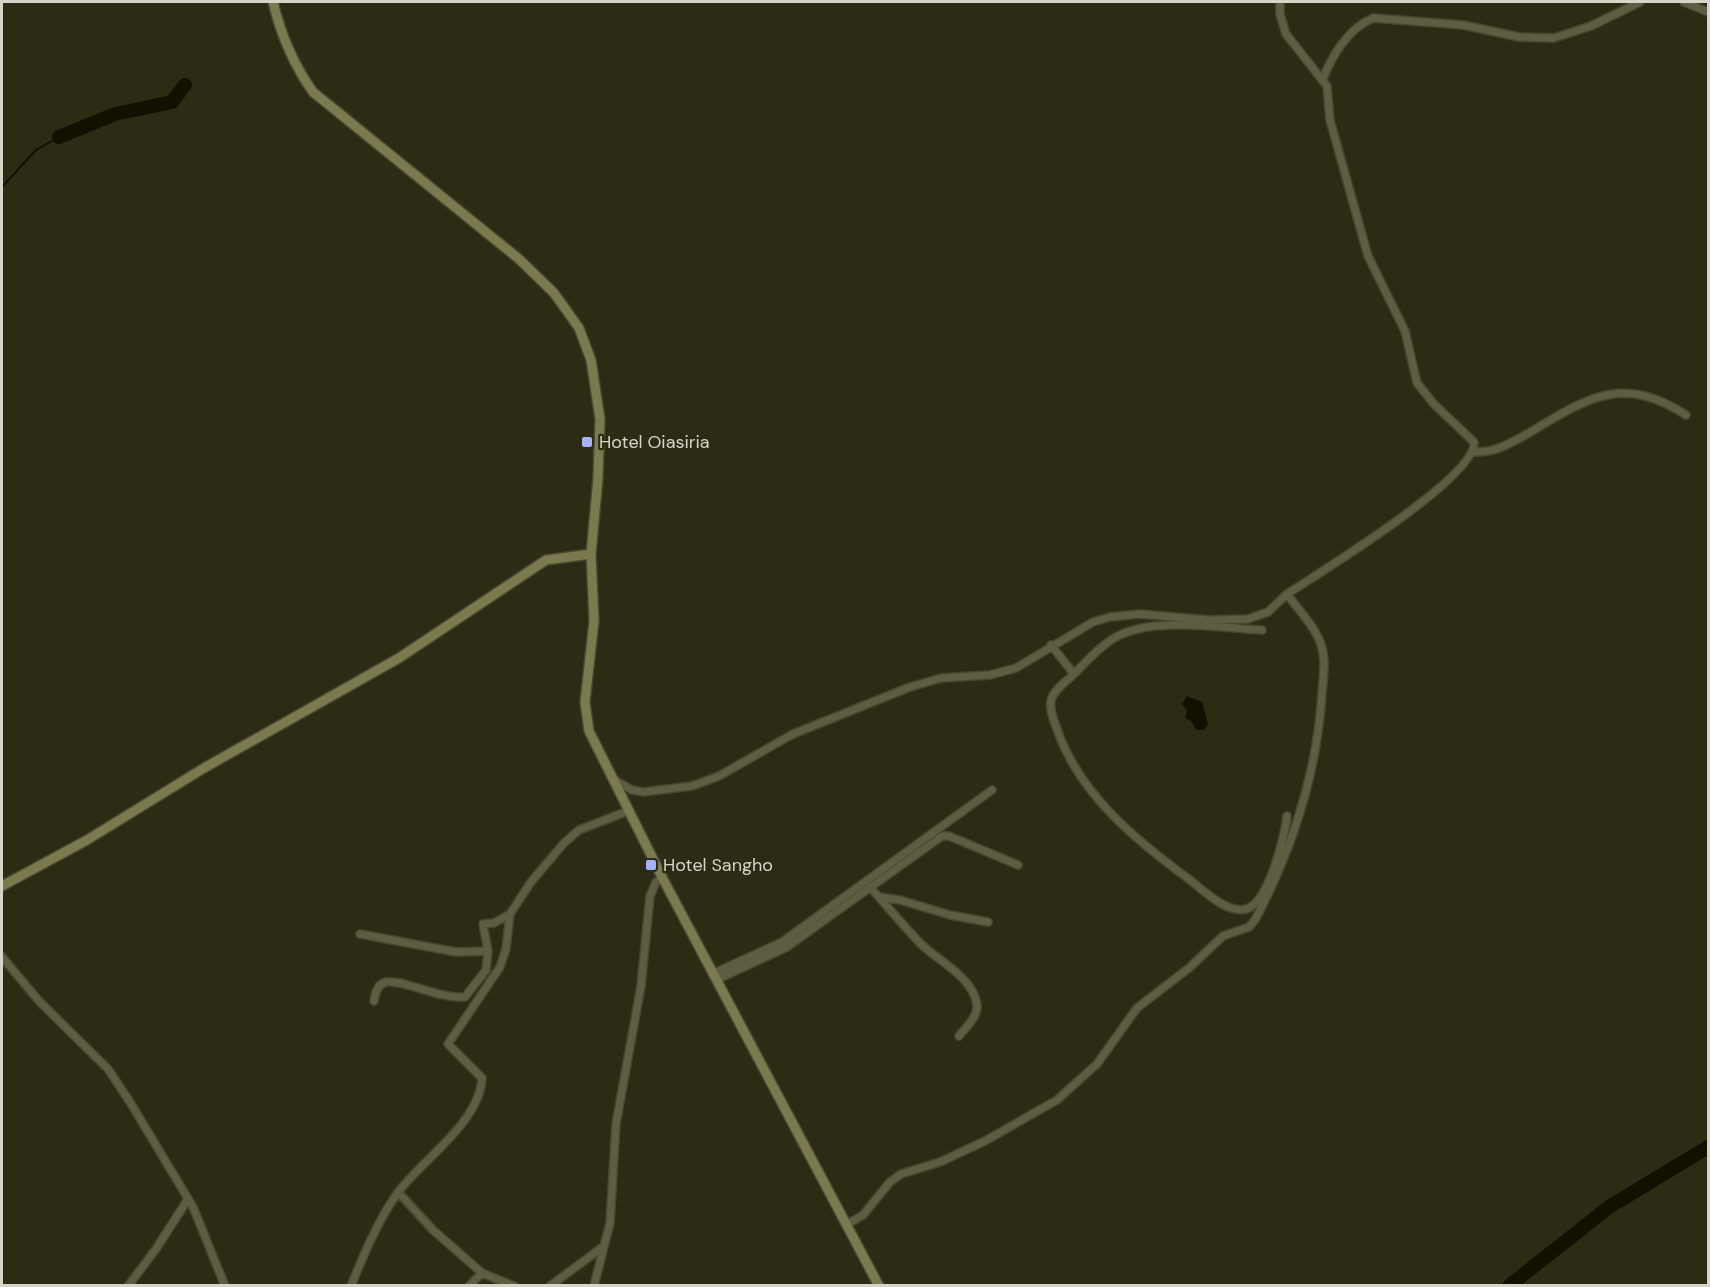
<svg xmlns="http://www.w3.org/2000/svg" width="1710" height="1287" viewBox="0 0 1710 1287" font-family="'DM Sans',sans-serif">
  <style>
    .water { fill: #121100 }
    .lines { fill: none; stroke-linecap: round; stroke-linejoin: round }
    .stream { stroke: #121100; stroke-width: 2 }
    .river { stroke: #121100; stroke-width: 14 }
    .street-casing { stroke: #474630; stroke-width: 10 }
    .secondary-casing { stroke: #474630; stroke-width: 12 }
    .street { stroke: #5e5d42; stroke-width: 7 }
    .secondary { stroke: #7b7a4e; stroke-width: 9 }
    .poi-dot { fill: #a6b1fc; stroke: #2c2b13; stroke-width: 2 }
    .labels { text-anchor: middle; dominant-baseline: central; stroke-width: 4.5; stroke-linejoin: round; paint-order: stroke }
    .poi-label { font-size: 18px; fill: #d5d5c7; stroke: #2c2b13; text-anchor: start }
  </style>
  <rect width="100%" height="100%" fill="#2c2b13"/>
  <path class="water" d="M1187,696L1202,702L1208,724L1204,730H1196L1191,721L1185,718L1187,711L1182,704Z"/>
  <g class="lines">
    <path class="stream" d="M2,187L36,150L59,137"/>
    <path class="river" d="M59,137L115,114L172,102L185,85
      M1509,1286L1609,1207L1708,1147"/>
    <g class="street-casing">
      <path id="street" d="M1684,2L1708,12
        M1323,79C1332,55 1349,28 1373,18L1463,25L1519,37L1554,38L1591,26L1640,2
        M1472,452C1495,453 1507,445 1527,434C1586,399 1621,373 1686,415
        M1051,645L1074,674C1067,681 1053,690 1051,701C1049,711 1055,723 1058,732C1081,796 1137,841 1190,880C1204,891 1227,914 1246,909C1268,904 1285,836 1287,816
        M1074,674C1087,661 1100,646 1116,637C1153,616 1220,628 1262,630
        M613,779L632,790L643,792L692,786L719,776L793,734L910,687L941,678L990,675L1016,668L1093,622L1110,617L1140,614L1209,620L1248,619L1268,612L1287,594C1319,573 1477,477 1474,442L1434,404L1417,383L1405,331L1368,256L1330,120L1327,86L1286,34L1280,14V2
        M870,887C886,905 902,924 919,942C937,961 973,976 977,1005C978,1017 966,1027 959,1036
        M879,897L900,900L950,915L988,922
        M360,934L456,952L488,951L486,970L465,997C438,999 403,979 386,982C377,984 375,993 374,1001
        M488,951L483,924L494,923L510,914
        M2,957L39,1001L108,1069L130,1102L193,1207L225,1286
        M712,974L782,942L992,790
        M716,980L787,947L942,836H949L1018,865
        M398,1192L433,1230L482,1273L514,1286
        M846,1225L863,1215L890,1182L901,1174L940,1162L985,1141L1057,1100L1097,1064L1137,1008L1189,968L1223,936L1249,927L1255,920C1292,850 1317,772 1322,693C1323,679 1326,662 1322,648C1317,628 1299,611 1287,594
        M128,1286L156,1249L188,1199
        M351,1286C364,1254 377,1223 396,1195C420,1161 480,1123 482,1078L448,1044L500,967L506,949L510,914L531,882L564,843L579,830L628,811
        M469,1286L482,1273
        M550,1286L604,1246
        M594,1286L610,1223L616,1124L641,986L650,896L656,882L663,879"/>
    </g>
    <g class="secondary-casing">
      <path id="secondary" d="M273,2C281,35 293,64 313,92L519,259L554,293L579,328L591,360L600,419L598,478L591,554L594,621L585,702L589,731L663,879L879,1286
        M2,886L87,840L204,768L399,658L546,560L591,554"/>
    </g>
    <use href="#street" class="street"/>
    <use href="#secondary" class="secondary"/>
  </g>
  <g class="poi-dot">
    <rect x="581" y="436" width="12" height="12" rx="3"/>
    <rect x="645" y="859" width="12" height="12" rx="3"/>
  </g>
  <g class="labels">
    <g class="poi-label">
      <text x="599" y="442">Hotel Oiasiria</text>
      <text x="663" y="865">Hotel Sangho</text>
    </g>
  </g>
  <rect width="1710" height="1287" fill="none" stroke="#d5d5c7" stroke-width="6"/>
</svg>
